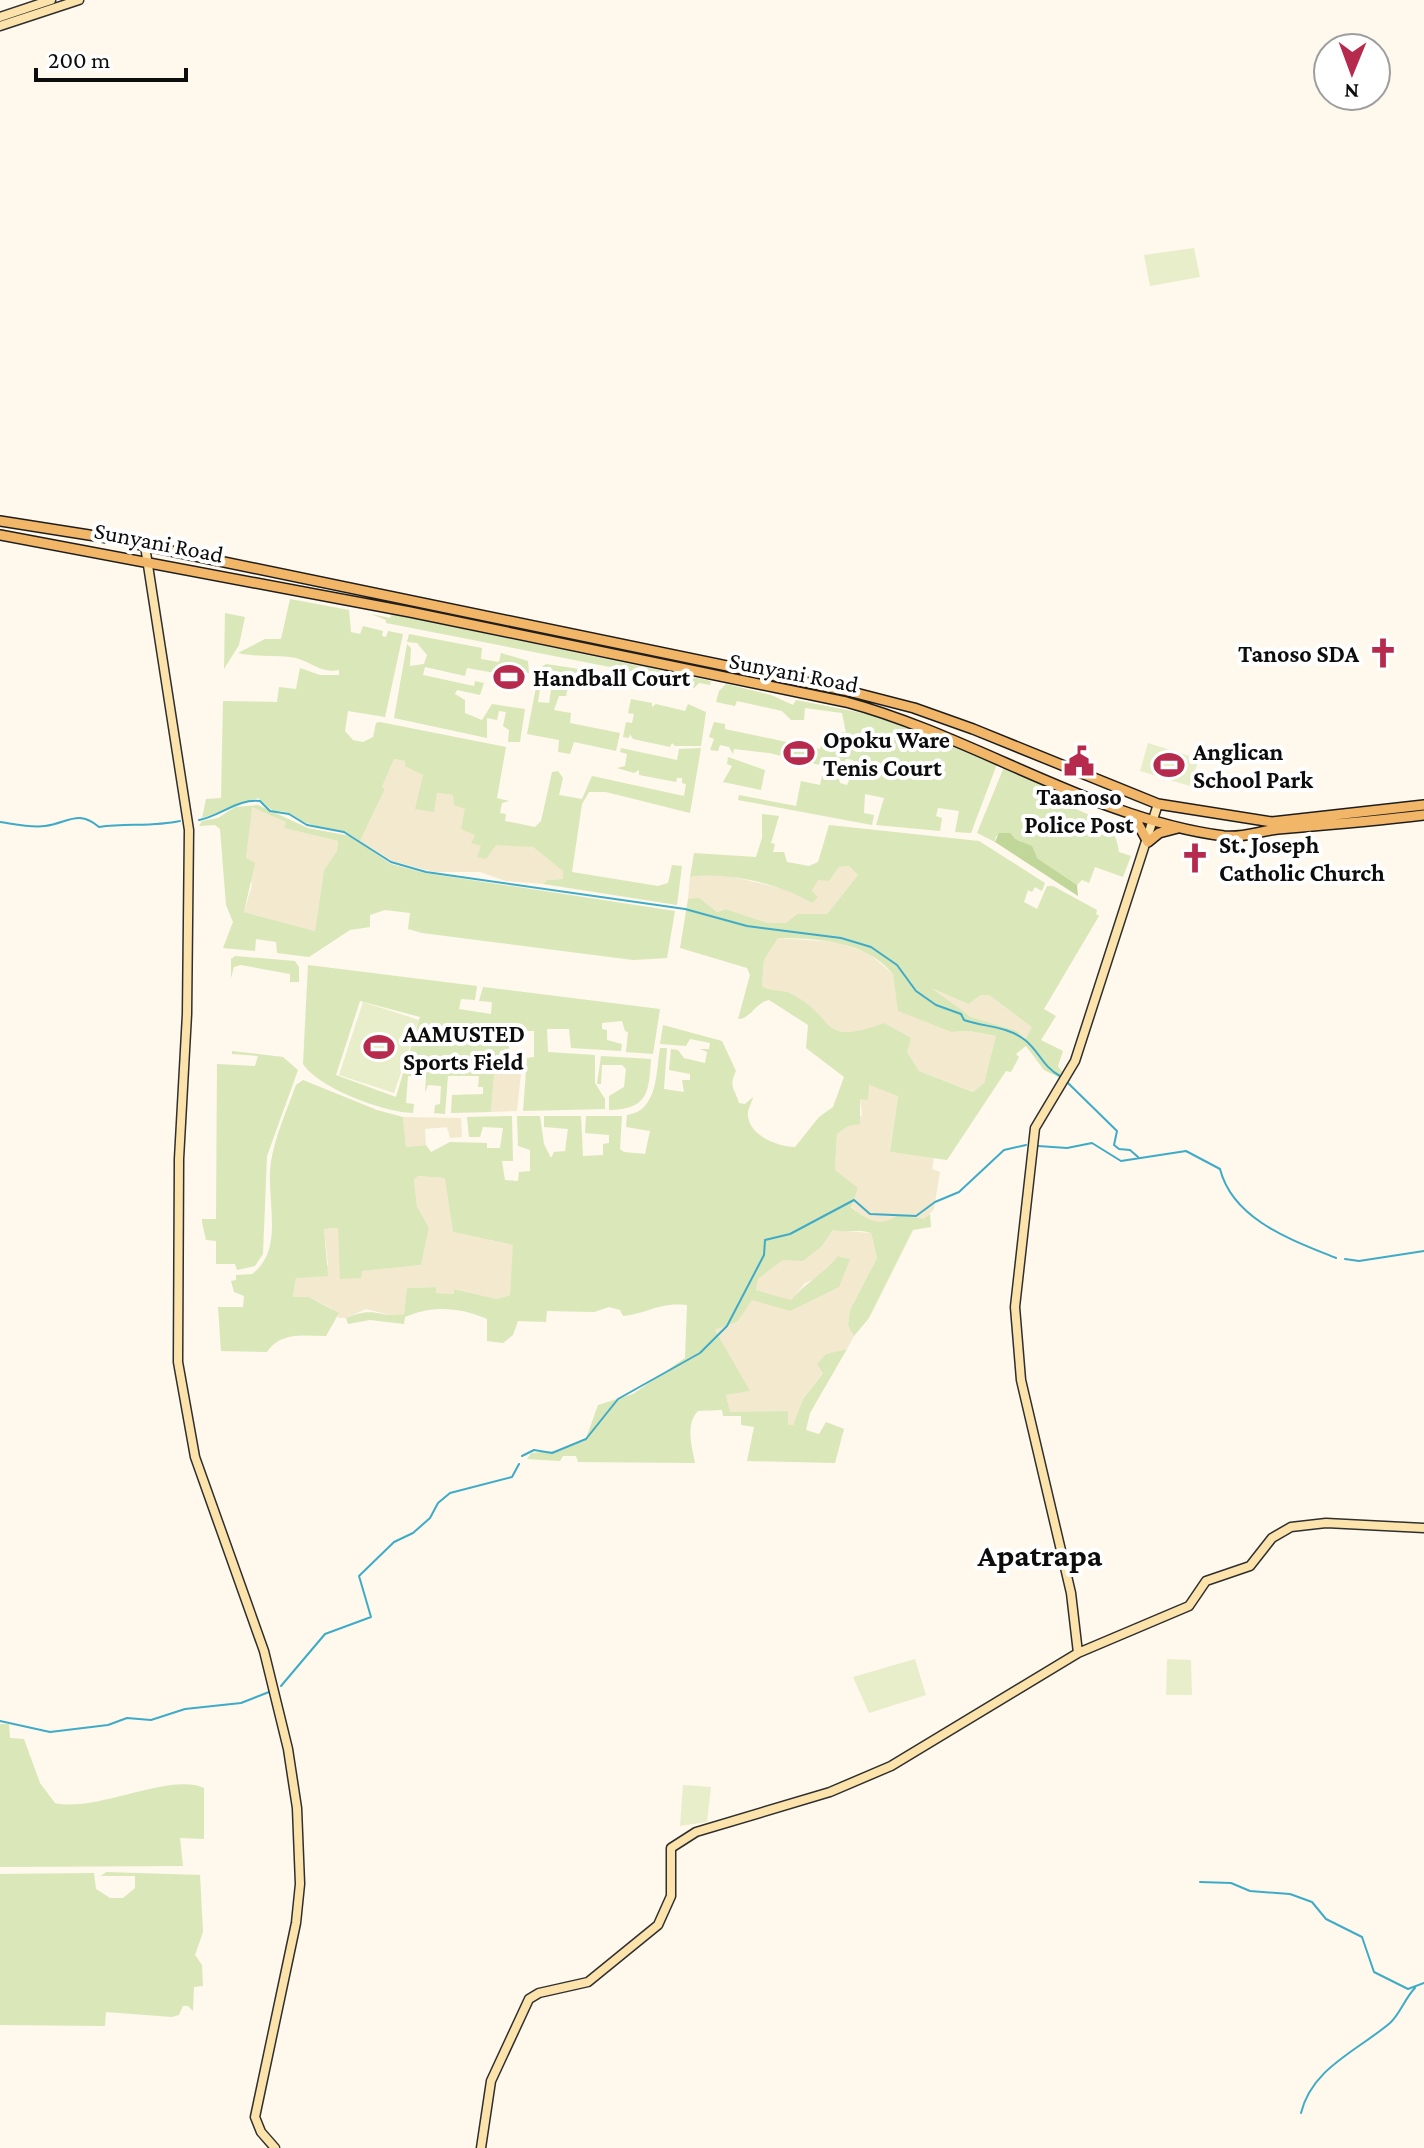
<svg xmlns="http://www.w3.org/2000/svg" width="1424" height="2148" viewBox="0 0 1424 2148" font-family="'Crimson Pro',serif">
  <style>
    .farmland { fill: #f3e9cf }
    .green { fill: #dae7b9; fill-rule: evenodd }
    .forest { fill: #c1d799 }
    .pitch { fill: #e9eeca }
    .lines { fill: none; stroke-linecap: round; stroke-linejoin: round }
    .stream { stroke: #3eabc7; stroke-width: 2 }
    .secondary-casing { stroke: #2f2f2f; stroke-width: 11 }
    .primary-casing { stroke: #1e1e1e; stroke-width: 12 }
    .secondary { stroke: #fbe3ab; stroke-width: 8 }
    .primary { stroke: #f2b669; stroke-width: 9 }
    .labels { text-anchor: middle; dominant-baseline: central; stroke-width: 8; stroke-linejoin: round; paint-order: stroke }
    .street-label { font-size: 24px; fill: #0d0d0d; stroke: #fff }
    .poi-label { font-size: 24px; font-weight: bold; fill: #0d0d0d; stroke: #fff; text-anchor: start }
    .district-label { font-size: 32px; font-weight: bold; fill: #0d0d0d; stroke: #fff }
  </style>
  <rect width="100%" height="100%" fill="#fef8ed"/>
  <path class="farmland" d="M394,759L406,761V766L423,774L437,793L453,795L465,809L475,835L491,848L496,844L533,847L563,870V879L547,880L543,884L506,881L480,872H434L392,861L360,841L385,789L382,787Z
    M251,806L287,822L285,828L338,841L337,851L324,870L315,931L244,912L252,885L246,859Z
    M849,866L858,875L827,914H797L786,923H768L726,909L717,912L688,899L690,877L717,873L793,891L812,903V891L818,879L829,881L839,867Z
    M778,938L836,942L868,953L893,974L899,1011L951,1032L969,1031L996,1036L984,1083L974,1092L919,1071L907,1052L835,1030L791,993L770,992L762,986L764,960Z
    M931,988L967,1004L981,995H989L1033,1026L1025,1040L1017,1031L971,1017L930,990Z
    M511,1053L523,1054L517,1111L491,1112L495,1063L512,1060Z
    M869,1085L898,1095L890,1152L934,1158L932,1169L940,1172L934,1209L924,1220L898,1215L889,1222H869L851,1206L835,1170L837,1134L862,1115L860,1099Z
    M403,1117L461,1118L462,1137L450,1138L447,1127L425,1129L426,1145L406,1147Z
    M418,1176L446,1178L453,1232L514,1245L510,1295L497,1299L455,1289L454,1294L435,1293L436,1287L407,1288L404,1314L394,1316L366,1309L346,1318H339L331,1308L309,1297L293,1298L296,1278L328,1265L324,1229L338,1228L361,1271L421,1265L429,1228L417,1206L414,1180Z
    M833,1230L871,1233L877,1258L850,1310L848,1326L854,1336L847,1349L827,1354L817,1364L823,1372L803,1399L793,1425H787L788,1411L730,1413L726,1395L749,1391L715,1330L737,1322L752,1299L790,1311L849,1259L839,1256L824,1275L805,1283L791,1300L756,1290L758,1279L783,1260L822,1246Z"/>
  <path class="green" d="M290,599L349,610L351,632L360,634L363,626L383,631L382,636L386,637L388,631L403,634L385,717L348,711L345,731L353,740L363,742L373,737L376,723L380,722L506,747L497,798L509,801L502,803L500,813L506,814L505,821L535,827L541,821L552,772L558,771L563,778L559,795L582,799L592,776L684,796L686,784L682,783V778H677L676,782L639,775V770L634,773L617,768L625,766L627,754L620,752L621,748L677,760L679,749L701,748L690,813L606,792H589L582,804L572,872L658,886L668,883L672,865L682,866L677,905L543,884L547,880L563,879V871L533,847L496,845L486,859L477,857L481,846L471,843L475,835L461,829L465,809L454,805L453,795L437,793L434,812L415,809L423,775L405,766V761L394,759L382,787L385,789L360,841C340,826 331,831 310,824C293,819 295,810 273,811L258,798L202,818L206,799L221,798L223,701L277,702L279,687L296,689L300,668L320,675H339V670C319,674 309,659 290,657C272,655 256,657 238,653L265,639H281Z
    M225,613L245,617L239,645L224,669Z
    M371,614L390,618L392,614L711,681L710,685L699,683L694,688L661,677L386,623V620Z
    M409,634L482,648L481,659L499,662L501,653L528,661L529,673L496,668L495,673L467,668L465,676L425,667L423,675L474,686L475,681L484,683L480,695L457,690L455,694L465,700V713L482,720L492,704L525,709L520,742H508L509,730L503,726L506,712L499,711L497,720L487,718V738L394,718L407,644L411,648L410,666L424,664L427,655L417,643L407,642Z
    M546,664L606,673L604,688L588,687L589,681L570,678L571,674L564,672L561,682L536,677L539,669Z
    M537,682L541,683L538,702L549,703L552,684L568,687L566,696H559L554,710L571,713L570,723L620,733L616,751L574,742L570,754L558,752L559,740L527,734Z
    M726,684L771,695L793,705L796,700L883,717L942,737L997,764L971,833L955,832L959,811L938,808L936,816L942,818L940,831L876,825L884,798L865,794L864,813L874,815L872,825L738,800L739,795L796,806L801,781L820,785L822,776L838,775L840,783L847,785L855,767L853,760L846,759L841,770L769,753L734,749L733,754L729,747L720,745L718,751L710,750L714,739L709,737L714,722L725,724V729L820,749L821,745L834,747L835,742L840,741L842,732L846,733L842,713L805,708L804,720H791L782,711L737,701L735,706L716,702L719,691Z
    M631,699L652,703V707L656,704L685,711L688,704L706,712L701,746H675L672,743L670,747L633,739L630,734L629,738L623,737L626,722L632,723L634,714L628,713Z
    M728,757L765,770L761,790L723,782L732,766L727,764Z
    M1008,766L1064,794L1061,802C1094,819 1115,819 1119,852L1131,856L1123,877L1095,867L1089,883L1082,880L1077,885L1037,858L1021,841L996,836L995,842L977,833L1004,767Z
    M258,805L308,828L350,836L391,864L425,873L675,911L667,958L633,960L422,933L408,929L410,913L385,910L370,915V927L350,930L309,957L277,953L276,942L256,939L255,951L223,948L233,922L226,905L220,829L215,825L199,826L202,821L218,818L235,807ZM252,807L286,822L284,828L338,841L337,851L324,870L315,931L244,912L255,863L246,858Z
    M762,814L779,816L771,843L775,844L773,852H784L787,862L809,866L818,862L829,825L979,841L1045,883L1042,891L1035,887L1032,892L1028,890L1024,902L1037,909L1047,886H1053L1097,910L1096,914L1099,916L1044,1009L1056,1016L1041,1040L1063,1051L1058,1066L1063,1073L1060,1078L1044,1070L1026,1046L1016,1054L1019,1057L1011,1072L1006,1071L947,1160L890,1152L898,1096L869,1085L868,1100L860,1099V1124L848,1126L837,1134L835,1170L858,1188L851,1207C866,1219 879,1229 898,1215L924,1219L930,1214L931,1227L913,1230L869,1318L854,1336L848,1326L850,1310L877,1258L871,1233C858,1229 846,1233 833,1230L822,1246L803,1261L783,1260L758,1279L756,1290L791,1300C806,1282 824,1274 838,1256L850,1259L839,1287L790,1311L752,1300L737,1322L715,1330L750,1391L726,1395L730,1412L788,1411V1425H793L803,1399L823,1373L817,1364L826,1354L847,1349L810,1413L806,1430L819,1434L826,1422L844,1429L835,1463L747,1461L754,1427L741,1425V1416H723L722,1410L698,1411C685,1424 692,1447 695,1463L578,1462L576,1456H563L560,1461L527,1459L531,1453L554,1451L585,1441L598,1405L633,1394L685,1358L687,1305C658,1302 650,1313 623,1316L620,1310L609,1307L594,1312L547,1311L546,1322L518,1321L513,1335L503,1343L487,1341V1319C460,1307 432,1305 405,1317L404,1324L370,1320L348,1324L346,1318C377,1305 379,1319 404,1314L407,1288L436,1287V1293L454,1294V1289L497,1299L510,1295L513,1245L453,1232L445,1178L418,1176L414,1180L417,1206L429,1228L421,1265L362,1271L361,1278L340,1279L338,1228L324,1229L328,1276L296,1278L293,1297H309L339,1313L326,1336C304,1336 281,1331 267,1352L221,1351L218,1307H243L244,1296L234,1292L231,1281L236,1280V1275L252,1274C286,1249 265,1198 271,1162C275,1136 287,1110 296,1085L303,1080L377,1110L403,1117L406,1147L426,1145L431,1152L450,1142L487,1143V1148H500L503,1128L483,1127L480,1137H469L467,1117L512,1116L513,1161H502L505,1180L518,1181L519,1172L530,1171V1150L518,1146L517,1116H540L544,1144L551,1158L554,1152L565,1151L568,1129L544,1127V1116H581L583,1156L603,1155V1144L609,1143V1135L585,1133L586,1116H622L620,1149L624,1152L645,1154L650,1131L626,1127L627,1115C658,1111 656,1072 660,1048H667L664,1089L684,1092L682,1080H690V1074L669,1070L671,1049L678,1050L684,1058L705,1063L707,1052L700,1049H709L710,1043L690,1039L686,1046L660,1044L663,1025L722,1041L736,1071C728,1087 735,1089 739,1103L745,1104L753,1097C752,1103 747,1109 748,1116C750,1136 778,1147 795,1147L819,1117L833,1107L844,1077L806,1048L808,1025L769,1000C756,1002 751,1019 738,1019L750,975L747,968L680,948L688,899L699,898L717,912L726,909L768,923H786L797,914H827L858,875L849,866L839,867L829,881L818,880L812,891L818,897L812,903C780,884 727,871 690,877L694,853L756,857L762,838ZM778,938C818,938 866,941 893,974L898,1011L951,1032L969,1031L996,1036L984,1083L973,1092L919,1071L907,1052L911,1038L884,1023C819,1047 838,1019 792,994C783,989 772,993 762,986L764,960ZM931,988L968,1004L981,995H989L1032,1027L1025,1040L1017,1031L971,1017Z
    M235,956L295,961L299,967V982H290V974L241,965L234,967L231,978V959Z
    M308,965L477,986L475,1000L461,999L459,1009L491,1014L492,1002L479,1001L483,987L660,1009L653,1054L626,1052L628,1032L625,1031L622,1021L602,1023V1029L607,1030V1040L622,1044L621,1051L571,1048L569,1029H547L548,1052L595,1055V1083L605,1099V1109L523,1111L527,1058L534,1057V1031H511L506,1035L512,1060L495,1063L491,1112L451,1113L452,1095L483,1094V1087H478L479,1076H448L445,1114L434,1113L435,1105L440,1104L441,1086L428,1085L425,1093L426,1077L408,1076L406,1103L414,1104L413,1113C384,1112 320,1089 303,1064ZM360,1001L420,1017L396,1097L336,1075Z
    M232,1051L283,1057L298,1070L267,1156L263,1254L255,1266L237,1270L235,1264H216V1241L206,1240L202,1222V1219H216L217,1064L255,1066L258,1056L232,1054Z
    M601,1056L651,1059C649,1094 647,1109 609,1110V1096L624,1087L626,1069L622,1065H602L601,1084H597Z
    M0,1724H9L10,1738L24,1739L40,1783L55,1803C96,1813 169,1772 204,1788V1839L180,1838L183,1866L0,1867Z
    M106,1872L200,1875L203,1932L195,1955L202,1965L203,1986L194,1987L193,2011L188,2006H183L179,2015L172,2017L106,2012L105,2026L0,2025V1874L94,1873L96,1889L110,1898H123L135,1888V1876H101Z"/>
  <path class="forest" d="M999,833H1010L1015,839L1032,846L1037,858L1077,885L1078,896L995,842Z"/>
  <path class="pitch" d="M1194,248L1200,277L1150,286L1144,255Z
    M1148,743L1199,759L1190,786L1140,771Z
    M363,1002L419,1020L394,1093L339,1075Z
    M915,1659L926,1695L869,1713L853,1677Z
    M1167,1659L1191,1660L1192,1695H1166Z
    M683,1785L711,1787L707,1822L680,1826Z"/>
  <g class="lines">
    <path class="stream" d="M199,820C220,816 239,798 260,801L270,811L289,814L307,825L344,832L391,862L426,872L685,909L747,926L841,938L871,947L897,965L916,991L936,1005L961,1014L964,1020C984,1027 1007,1026 1025,1040C1039,1051 1043,1067 1060,1076
      M0,822C14,824 31,828 45,826C68,823 78,809 99,827C127,823 153,827 180,821
      M1068,1083L1117,1131L1114,1145L1119,1149L1130,1150L1138,1157
      M1038,1146L1067,1148L1092,1143L1121,1161L1186,1151L1220,1169C1233,1220 1292,1240 1336,1258
      M1345,1259L1359,1261L1424,1251
      M522,1456L534,1450L552,1453L586,1439L618,1399L700,1353L727,1326L764,1255L765,1240L790,1234L854,1200L870,1214L916,1216L935,1202L959,1192L1004,1150L1026,1145
      M281,1686L325,1634L371,1617L359,1576L394,1542L413,1533L430,1518L438,1503L450,1493L512,1477L519,1464
      M0,1721L50,1732L108,1725L127,1718L151,1720L185,1709L241,1703L269,1692
      M1200,1882L1231,1883L1250,1891L1290,1894L1312,1902L1326,1919L1362,1937L1374,1972L1408,1989L1424,1983
      M1301,2113C1312,2068 1357,2051 1390,2023C1400,2014 1405,1998 1415,1988"/>
    <g class="secondary-casing">
      <path id="secondary" d="M0,17L51,0
        M0,26L79,0
        M145,546L189,830L187,1014L179,1159L178,1362L195,1457L264,1651L288,1749L297,1808L300,1884L296,1923L255,2117L261,2132L275,2148
        M1078,1653L1189,1606L1206,1581L1250,1566L1272,1538L1291,1527L1326,1523L1424,1528
        M481,2148L491,2081L529,1999L539,1993L588,1982L658,1925L671,1896V1848L696,1832L830,1792L891,1766L1078,1653L1071,1593L1021,1380L1015,1307L1035,1128L1075,1061L1158,804"/>
    </g>
    <g class="primary-casing">
      <path id="primary" d="M0,521L108,538L848,691L914,708L973,729L1158,804L1272,822L1424,805
        M0,535L410,612L846,702C973,736 1096,820 1224,836C1244,838 1259,831 1278,829C1327,825 1376,821 1424,815
        M1133,815L1148,842L1159,833L1178,828"/>
    </g>
    <use href="#secondary" class="secondary"/>
    <use href="#primary" class="primary"/>
  </g>
  <defs>
    <g id="church-bare" transform="scale(2.4)"><path d="M-1.2-6h2.4v3.5h3.3v2.4h-3.3V6h-2.4V-.1h-3.3v-2.4h3.3Z" fill="#b62b4d" stroke="#fff" stroke-width="2.5" paint-order="stroke"/></g>
    <g id="stadium-bare" transform="scale(2.4)"><path d="M0-5a6.5 5 0 1 0 0 10a6.5 5 0 1 0 0-10ZM-3.5-1.8h7v3.6h-7Z" fill="#b62b4d" stroke="#fff" stroke-width="2.5" paint-order="stroke"/></g>
    <g id="civic-bare" transform="scale(2.4)"><path d="M-.6-6.5H3V-4.5H.6V-3L4-1V1h2V6H-6V1h2V-1L-.6-3ZM-1.2 2.5V6h2.4V2.5Z" fill="#b62b4d" stroke="#fff" stroke-width="2.5" paint-order="stroke"/></g>
  </defs>
  <g fill-rule="evenodd">
    <use href="#church-bare" x="1383" y="653"/>
    <use href="#stadium-bare" x="509" y="677"/>
    <use href="#stadium-bare" x="799" y="753"/>
    <use href="#civic-bare" x="1079" y="761"/>
    <use href="#stadium-bare" x="1169" y="765"/>
    <use href="#church-bare" x="1195" y="858"/>
    <use href="#stadium-bare" x="379" y="1047"/>
  </g>
  <g class="labels">
    <g class="street-label">
      <text transform="translate(159 542) rotate(11)">Sunyani Road</text>
      <text transform="translate(794 672) rotate(11)">Sunyani Road</text>
    </g>
    <g class="poi-label">
      <text x="1359" y="653" text-anchor="end">Tanoso SDA</text>
      <text x="533" y="677">Handball Court</text>
      <text x="823" y="739">Opoku Ware<tspan x="823" dy="28">Tenis Court</tspan></text>
      <text x="1193" y="751">Anglican<tspan x="1193" dy="28">School Park</tspan></text>
      <text x="1079" y="796" text-anchor="middle">Taanoso<tspan x="1079" dy="28">Police Post</tspan></text>
      <text x="1219" y="844">St. Joseph<tspan x="1219" dy="28">Catholic Church</tspan></text>
      <text x="403" y="1033">AAMUSTED<tspan x="403" dy="28">Sports Field</tspan></text>
    </g>
    <g class="district-label">
      <text x="1040" y="1555">Apatrapa</text>
    </g>
  </g>
  <g transform="translate(1352 72) rotate(181)"><circle r="38" fill="#ffffff" stroke="#9e9e9e" stroke-width="2"/>
  <path d="M0-6L14 30L0 20L-14 30Z" fill="#b62b4d"/>
  <text y="-12" font-size="22" font-weight="bold" text-anchor="middle" fill="#0d0d0d">N</text>
  </g>
  <path d="M36 68v12h150v-12" fill="none" stroke="#0d0d0d" stroke-width="4"/>
  <text x="48" y="68" font-size="24" fill="#0d0d0d" stroke="#ffffff" stroke-width="6" paint-order="stroke">200 m</text>
</svg>
